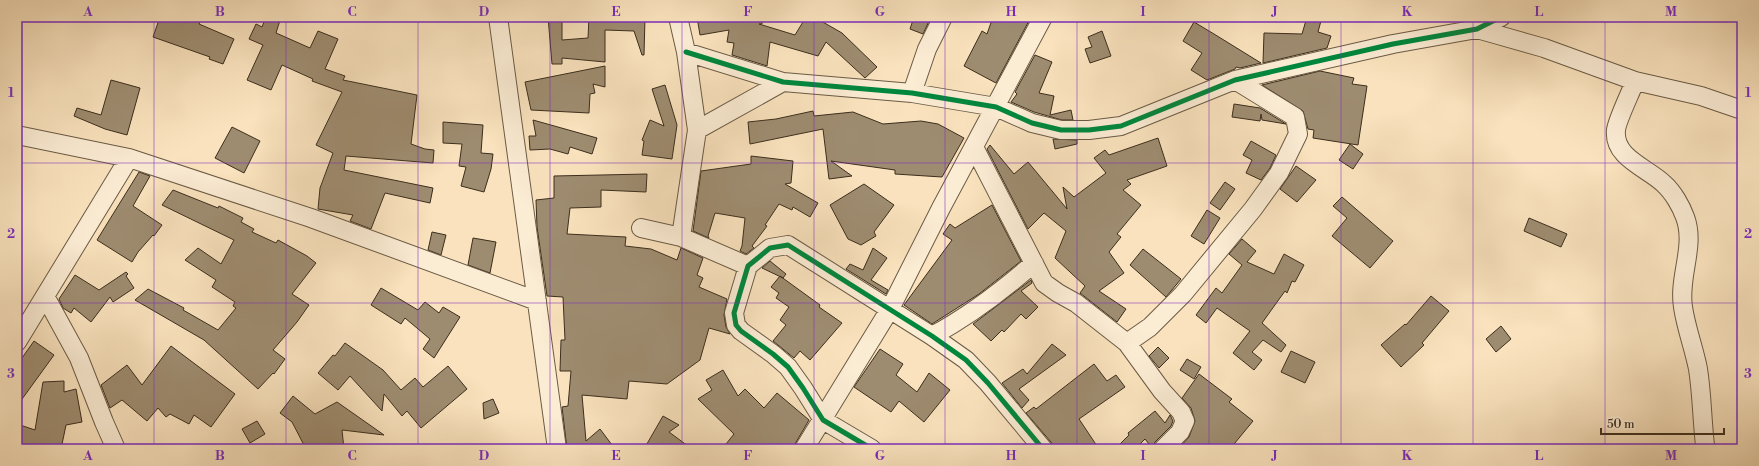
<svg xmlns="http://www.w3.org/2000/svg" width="1759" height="466" viewBox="0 0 1759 466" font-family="'Libre Bodoni',serif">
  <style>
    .building { fill: #9e8c70; stroke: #3c2e1d }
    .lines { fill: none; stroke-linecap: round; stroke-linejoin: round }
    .minor-casing { stroke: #6b5b45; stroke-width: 20 }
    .minor { stroke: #fbecd4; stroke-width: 18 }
    .cycleway-casing { stroke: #fbecd4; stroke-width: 8 }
    .cycleway { stroke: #00873e; stroke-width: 5 }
    .grid { fill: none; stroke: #7b2cbf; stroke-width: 1; stroke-opacity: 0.55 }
    .neatline { fill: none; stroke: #7b2cbf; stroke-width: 1.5 }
    .grid-label { font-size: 13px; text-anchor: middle; font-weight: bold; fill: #7b2cbf }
  </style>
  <rect width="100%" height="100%" fill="#f9e2bd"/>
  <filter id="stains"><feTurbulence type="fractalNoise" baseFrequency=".005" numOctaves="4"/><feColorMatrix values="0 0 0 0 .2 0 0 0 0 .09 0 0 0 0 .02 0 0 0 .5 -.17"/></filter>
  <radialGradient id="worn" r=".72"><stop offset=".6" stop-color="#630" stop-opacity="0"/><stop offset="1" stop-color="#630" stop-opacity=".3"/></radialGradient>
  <path class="building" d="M160,17H203L199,24L234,39L223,64L209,59L210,57L153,37Z
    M266,17H281L276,33L310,48L318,31L338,39L325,69L345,76L343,80L417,95L411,144L425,149L434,150L433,163L346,156L344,170L433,188L430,203L385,193L371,229L350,221L353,215L318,209L320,188L333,153L316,145L342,92L312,81L313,79L282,65L271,90L247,80L263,45L249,39L256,24L262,27Z
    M548,17H562V40L588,38L589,17H645L644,55H642L634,31L605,30V62L562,58V64H552Z
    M697,17H762V24H759L795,35L806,17H814L842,33L877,67L865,78L826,42L818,56L770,42L767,66L732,55L734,43L727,42L729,30L700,35Z
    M914,17H931L923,34L910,29Z
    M993,17H1031L996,83L964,66L982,31L987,34Z
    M1307,17H1322L1318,32L1331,36L1327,48L1263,63L1264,33L1302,34Z
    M1194,22L1214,34L1261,63L1240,68L1236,67L1235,69L1207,80L1191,70L1202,53L1183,41Z
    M1102,31L1111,56L1090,63L1085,49L1092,47L1088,37Z
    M1035,55L1052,62L1039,93L1054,96L1050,115L1071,110L1073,120H1062L1034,112L1011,102L1017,94L1015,92Z
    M605,66V87L593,84L595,93L590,94L589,113L531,110L525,82Z
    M1320,71L1354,78L1352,84L1367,86L1358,145L1313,138L1314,130L1308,129L1303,111L1262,85Z
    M111,80L140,88L127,135L105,129L74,116L77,108L101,115Z
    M665,85L677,125L672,159L642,155L644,141L642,140L650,120L664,126L652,89Z
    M1234,104L1260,108L1286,124L1262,120L1261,114L1260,121L1232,117Z
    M813,111L814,116L853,112L883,124L921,121L938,124L964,138L942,177L895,174V170L831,161L852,176L829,179L823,129L750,144L748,122L776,119Z
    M533,120L597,138L592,154L570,147L568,154L550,149L530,150L529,136H536Z
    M443,122L483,125L481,153L493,154L491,169L484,192L461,186L466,167L459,166L462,144L443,143Z
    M232,127L260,141L244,173L215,158Z
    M1158,138L1167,166L1127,180L1131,184L1123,190L1141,205L1117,234L1121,237L1109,252L1124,273L1099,291L1126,309L1117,322L1080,293L1085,286L1055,258L1066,231L1044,213L1028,229L987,149L990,145L1014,174L1028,162L1067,209L1063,187L1074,197L1106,173L1094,158L1105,150L1109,155Z
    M1053,139L1077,140V144L1055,149Z
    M1251,141L1276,155L1270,168L1261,180L1246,173L1252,160L1243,155Z
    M1350,144L1363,154L1353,169L1339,160Z
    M751,156L793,161L791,183L785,184L818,203L810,217L793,207L792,210L779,204L765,225L767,226L752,246L754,248L746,254L740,251L742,246L745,218L715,213L708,236L709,238L693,231L701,171L751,164Z
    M1296,166L1316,180L1297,202L1280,189Z
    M139,172L150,176L133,206L162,225L154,236L153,235L138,252L132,262L97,240Z
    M647,174L646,192L601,190V207L570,208L567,234L626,237L625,246L651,249L677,260L681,248L703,258L697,275L703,278L699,287L727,299L724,315L726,327L730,334L709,328L700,360L667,384L629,381L627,399L582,395L586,441L600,429L615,449H567L562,407L568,406L571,371H560L561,340H565L563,297L547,296L537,227L536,200L554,198V176Z
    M1225,182L1235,189L1220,210L1210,203Z
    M864,184L894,205L874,232L876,236L861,245L848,239L830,205Z
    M173,190L218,208L219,206L243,218L241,222L254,229L252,232L276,243L278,240L307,256L316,263L292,294L309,305L297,322L273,350L285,359L274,374L273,373L258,389L204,340L135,300L148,289L184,308L183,310L218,330L236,308L233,306L235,302L212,287L216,280L185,260L198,248L221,264L234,240L162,205Z
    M1342,197L1393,241L1370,268L1332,236L1347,218L1333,206Z
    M992,205L1021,261L979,294L932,324L904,305L952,240L943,234L950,224L955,228Z
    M1207,210L1220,218L1204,244L1191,236Z
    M1529,218L1567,234L1561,247L1524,231Z
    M432,232L446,235L441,255L428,250Z
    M473,238L496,242L490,273L468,265Z
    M1242,239L1256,251L1247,262L1274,274L1284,254L1304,265L1295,282L1292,281L1287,293L1285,291L1262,323L1286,345L1281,352L1263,340L1252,352L1262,360L1254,370L1233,353L1250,331L1217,308L1206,323L1196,315L1216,288L1222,293L1242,265L1229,254Z
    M873,248L887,258L871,280L888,290L886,294L846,269L850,264L863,270Z
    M1143,249L1181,279L1166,297L1130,265Z
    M770,261L786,274L783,278L762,268Z
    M126,272L128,274L126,276L134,288L113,302L110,297L91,322L74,308L71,313L63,308L59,299L75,275L99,290Z
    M780,276L820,305L819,307L842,323L810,360L800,351L794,358L773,341L786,325L780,320L789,307L776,298L779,293L771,287Z
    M1031,280L1032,283L1021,291L1038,307L1026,319L1021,314L1004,332L1002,330L991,341L973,324Z
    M381,288L418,310L425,302L439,313L443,307L460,317L434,358L423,349L430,339L405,318L401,324L371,305Z
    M1431,296L1449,311L1422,343L1424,345L1401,367L1381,345L1405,324L1406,325Z
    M1501,326L1511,339L1496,352L1486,339Z
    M34,341L54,355L17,406V365Z
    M345,343L383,370L401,390L415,378L423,387L448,366L467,389L421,428L407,411L402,416L384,394L382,411L350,376L338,390L318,373L333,355L335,356Z
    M1052,344L1066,355L1019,389L1029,400L1022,408L1002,383L1023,369L1027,374Z
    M171,346L235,394L211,427L194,415L189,424L170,414L166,417L158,408L147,421L122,400L110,408L101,385L127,365L142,385Z
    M1158,347L1169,358L1159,368L1149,356Z
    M880,349L903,364L896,375L917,392L929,373L950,390L924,422L899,401L891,412L854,387Z
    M1291,351L1315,362L1305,383L1281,372Z
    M1187,359L1201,367L1194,379L1180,370Z
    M1094,364L1107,381L1116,375L1125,387L1079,419L1099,449H1053L1051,442L1026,413L1034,407L1036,409Z
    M723,370L738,396L745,389L764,408L777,393L809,420L795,444L794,449H722L734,434L698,399L712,390L706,380Z
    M1199,374L1232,399L1229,402L1253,421L1230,449H1178L1189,437L1195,421L1191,408L1182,398Z
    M64,381V392L76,389L82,422L66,425L61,449H17V424L35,430L43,382Z
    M293,396L315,414L337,402L384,435L342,430L344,449H306L292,422L280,413Z
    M493,399L499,413L484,419L483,403Z
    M1155,411L1165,423L1170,415L1173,421L1171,426L1155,442L1153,449L1145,439L1135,449H1115L1129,435L1128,433Z
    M663,416L679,425L669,432L692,449H644Z
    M257,421L265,434L250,443L242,429Z"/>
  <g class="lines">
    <g class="minor-casing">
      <path id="minor" d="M498,17L557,449
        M678,17L686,52L697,130L681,237
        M1477,29L1544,48L1635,81L1701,96L1742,110
        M686,52L783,82L912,93L996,107L1032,123L1061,130H1089L1121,126L1235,80L1393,44L1477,29L1501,17
        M1635,81C1631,92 1617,120 1616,130C1613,158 1648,168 1664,184C1673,192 1681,206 1685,217C1696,246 1678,277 1683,307C1686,328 1694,348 1698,369C1702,394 1702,420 1705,445
        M912,93L927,49L943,17
        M697,130L783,82
        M17,135L129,158L311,218L537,301
        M974,147L1044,283L1058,293L1076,303L1127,343L1162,391L1181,412L1185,421L1180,432L1163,449
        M641,228L681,237L748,266
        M45,296L79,358L104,422L116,449
        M932,336C969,316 1002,291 1034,263
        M17,342L129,158
        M1127,343L1150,327L1183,294L1253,209L1279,173L1298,134L1295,117L1235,80
        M804,449L890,309L941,208L1043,17
        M872,449L823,420L803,388L788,367L773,354L741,331L736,325L734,313L748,266L770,248L788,245L932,336L966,360L988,383L1043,449"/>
    </g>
    <use href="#minor" class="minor"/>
    <g class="cycleway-casing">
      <path id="cycleway" d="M686,52L783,82L912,93L996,107L1032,123L1061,130H1089L1121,126L1235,80L1393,44L1477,29L1501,17
        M872,449L823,420L803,388L788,367L773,354L741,331L736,325L734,313L748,266L770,248L788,245L932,336L966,360L988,383L1043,449"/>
    </g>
    <use href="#cycleway" class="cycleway"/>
  </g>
  <path class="grid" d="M154,17V449M286,17V449M418,17V449M550,17V449M682,17V449M814,17V449M945,17V449M1077,17V449M1209,17V449M1341,17V449M1473,17V449M1605,17V449M17,163H1742M17,303H1742"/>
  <rect width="1759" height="466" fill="none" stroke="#f9e2bd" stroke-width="44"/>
  <path d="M1601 428v6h123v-6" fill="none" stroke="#3c2e1d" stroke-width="2"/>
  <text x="1607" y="428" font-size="12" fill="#3c2e1d" stroke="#fbecd4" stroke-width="3" paint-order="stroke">50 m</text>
  <rect x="22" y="22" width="1715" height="422" class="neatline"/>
  <g class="grid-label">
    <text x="88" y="16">A</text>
    <text x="220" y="16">B</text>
    <text x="352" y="16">C</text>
    <text x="484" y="16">D</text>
    <text x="616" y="16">E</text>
    <text x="748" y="16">F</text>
    <text x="880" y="16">G</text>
    <text x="1011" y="16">H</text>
    <text x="1143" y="16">I</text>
    <text x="1275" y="16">J</text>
    <text x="1407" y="16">K</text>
    <text x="1539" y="16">L</text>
    <text x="1671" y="16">M</text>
    <text x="11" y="97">1</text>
    <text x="1748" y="97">1</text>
    <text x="11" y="238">2</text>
    <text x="1748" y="238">2</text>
    <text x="11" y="378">3</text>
    <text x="1748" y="378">3</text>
    <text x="88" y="460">A</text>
    <text x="220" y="460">B</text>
    <text x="352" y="460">C</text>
    <text x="484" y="460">D</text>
    <text x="616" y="460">E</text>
    <text x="748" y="460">F</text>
    <text x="880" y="460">G</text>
    <text x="1011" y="460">H</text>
    <text x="1143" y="460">I</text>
    <text x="1275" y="460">J</text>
    <text x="1407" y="460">K</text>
    <text x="1539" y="460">L</text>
    <text x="1671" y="460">M</text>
  </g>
  <rect width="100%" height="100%" filter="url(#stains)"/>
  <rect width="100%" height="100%" fill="url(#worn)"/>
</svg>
